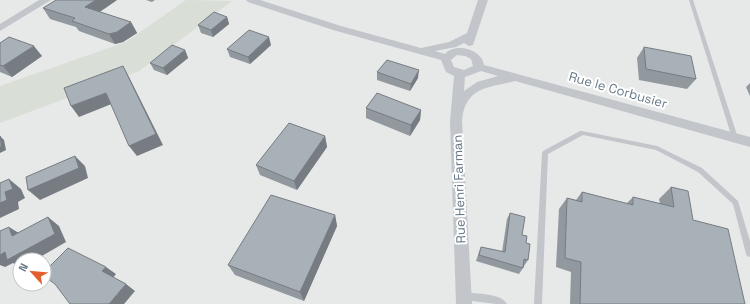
<svg xmlns="http://www.w3.org/2000/svg" width="750" height="304" viewBox="0 0 750 304" font-family="'Space Grotesk',sans-serif">
  <style>
    .built { fill: #e7e8e8; fill-rule: evenodd }
    .green { fill: #d9ded6 }
    .lines { fill: none; stroke-linecap: round; stroke-linejoin: round }
    .service { fill: #c2c6cb; fill-rule: evenodd }
    .minor { fill: #c2c6cb; fill-rule: evenodd }
    .wall { fill: #91989e }
    .shaded-wall { fill: #767c81 }
    .building { fill: #a9b1b8; stroke: #767c81 }
    .labels { text-anchor: middle; dominant-baseline: central; stroke-width: 4; stroke-linejoin: round; paint-order: stroke }
    .street-label { font-size: 13px; fill: #687888; stroke: #fff }
  </style>
  <rect width="100%" height="100%" fill="#f9f9f7"/>
  <path class="built" d="M0,0H750V304H0ZM20,260H44V284H20Z"/>
  <path class="green" d="M186,0L232,1L139,71L0,123V86L126,42Z"/>
  <g class="lines">
    <path class="service" d="M689,0H693L738,138L737,140H733L732,138Z
      M580,131H582L657,146L702,168L738,201L750,241V257L747,256L746,254L733,204L698,172L656,150L583,135L548,154L542,304H534L542,153L543,151Z
      M465,292C476,294 502,293 507,304H496L465,300L462,299L461,296L462,293Z"/>
    <path class="minor" d="M39,0H51L0,31V24Z
      M246,0H260L341,26L421,48L449,42L467,33L478,0H488L473,45L469,46L464,43L456,47L435,51L445,54C455,42 482,49 484,65L750,137V147L515,81C489,88 465,86 462,121L472,304H456L450,121L454,76L446,72L441,60L333,30L248,2ZM457,55L465,56L471,59L473,66L464,70L454,67L451,60ZM481,71L498,76L477,82L464,91L465,77Z"/>
  </g>
  <path class="wall" d="M56,0H117L99,12L131,22L137,33L123,42L115,44L79,31L76,27L50,19L43,8Z
    M146,0H155L152,2Z
    M227,17L229,24L213,37L201,33L198,25Z
    M0,43L42,56L12,77L0,72Z
    M271,45L250,64L230,57L227,49Z
    M644,47L696,79L687,89L639,80L637,58Z
    M185,50L188,58L167,75L154,70L150,63Z
    M377,72L418,78L410,91L377,80Z
    M750,83V96L746,87Z
    M366,108L421,110L420,120L410,136L366,118Z
    M325,136L327,147L297,190L260,175L256,165Z
    M671,187L745,304H570L571,272L556,267L559,209L567,198L576,200L582,192L626,204L633,197L660,204L659,199Z
    M510,213L522,235L526,243L528,260L524,266L523,268L519,274L476,261L479,252L481,247L502,252L507,219Z
    M335,215L337,226L304,301L235,275L228,265Z"/>
  <path class="shaded-wall" d="M96,0H117L91,18L85,7Z
    M227,17L229,24L213,37L211,30Z
    M131,22L137,33L123,42L115,44L109,34Z
    M269,37L271,45L250,64L248,57Z
    M34,46L42,56L12,77L3,66Z
    M185,50L188,58L167,75L163,68Z
    M123,66L129,77L163,145L137,156L129,146Z
    M419,70L418,78L410,91L411,84Z
    M106,93L114,103L79,117L71,106Z
    M421,110L420,120L410,136L411,125Z
    M0,136L4,140L6,150L0,153Z
    M325,136L327,147L297,190L294,181Z
    M75,156L85,166L88,178L40,200L28,190Z
    M9,179L21,189L25,198L18,202L19,209L0,218V203Z
    M335,215L337,226L304,301L300,292Z
    M48,217L59,226L66,242L35,260H20V267L13,263L5,267L0,265V255Z
    M9,227L22,235L12,236Z
    M106,267L116,274L112,279L102,271Z
    M126,284L135,291L124,304H109Z"/>
  <path class="building" d="M56,0H96L85,7L131,22L117,32L109,34L72,21L75,18L43,8Z
    M214,12L227,17L211,30L198,25Z
    M249,30L269,37L248,57L227,49Z
    M9,37L34,46L3,66L0,65V43Z
    M172,45L185,50L163,68L150,63Z
    M644,47L691,56L696,79L646,69Z
    M387,60L419,70L411,84L377,72Z
    M123,66L156,134L129,146L106,93L71,106L64,88Z
    M377,93L421,110L411,125L366,108Z
    M289,123L325,136L294,181L256,165Z
    M0,136L2,147H0Z
    M75,156L79,168L28,190L26,177Z
    M9,179L13,189L5,192L7,200L0,203V183Z
    M671,187L688,191L693,220L728,229L745,304H580L581,262L565,258L567,198L582,202V192L633,205V197L674,207Z
    M271,195L335,215L300,292L228,265Z
    M510,213L525,217L522,235L527,236L526,243L530,244L528,260L524,259L523,268L479,255L481,247L505,252Z
    M48,217L55,234L7,260L5,252L0,255V231L9,227L12,236Z
    M68,248L106,267L102,271L126,284L109,304H70L55,284L44,276V272Z"/>
  <g class="labels">
    <g class="street-label">
      <text transform="translate(618 90) rotate(16)">Rue le Corbusier</text>
      <text transform="translate(459 189) rotate(-92)">Rue Henri Farman</text>
    </g>
  </g>
  <g transform="translate(32 272) rotate(297)"><circle r="19" fill="#ffffff" stroke="#c3c9cf"/>
  <path d="M0-3L7 15L0 10L-7 15Z" fill="#e35f2d"/>
  <text y="-6" font-size="11" font-weight="bold" text-anchor="middle" fill="#687888">N</text>
  </g>
</svg>
